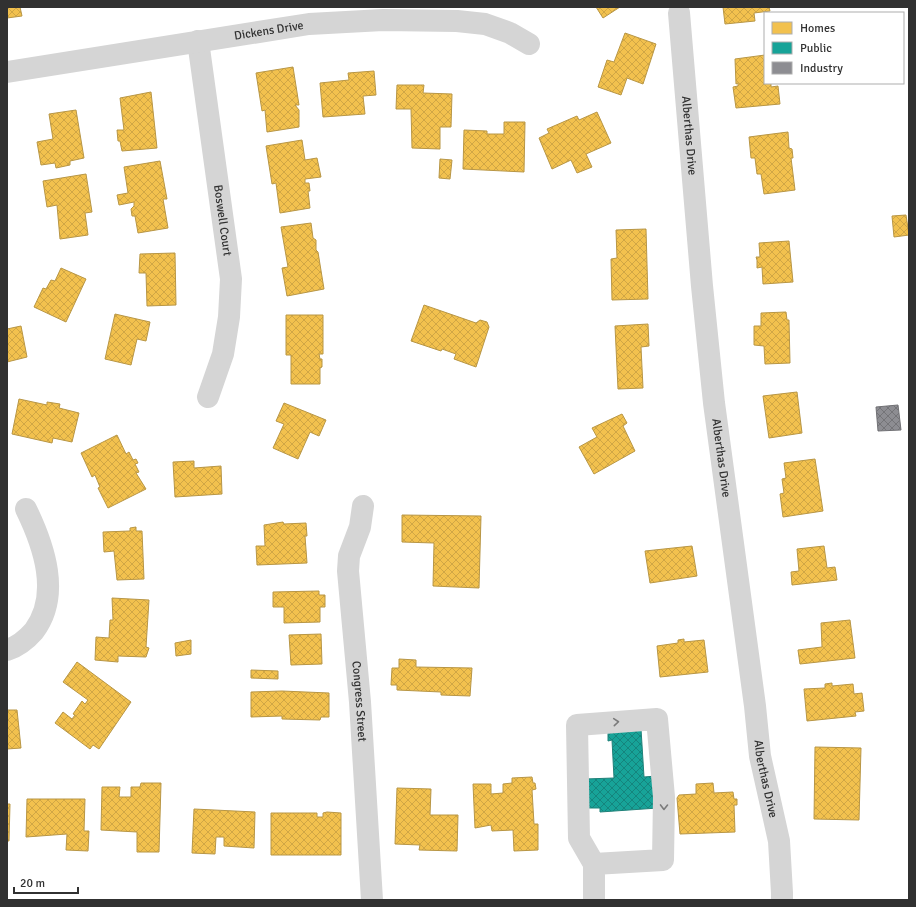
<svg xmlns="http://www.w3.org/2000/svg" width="916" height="907" viewBox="0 0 916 907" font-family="Signika,sans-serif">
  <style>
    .homes { fill: url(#homes-cross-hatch); stroke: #b89645 }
    .public { fill: url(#public-cross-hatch); stroke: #1f8179 }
    .industry { fill: url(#industry-cross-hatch); stroke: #717175 }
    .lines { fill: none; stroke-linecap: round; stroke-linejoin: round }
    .minor { stroke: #d5d5d5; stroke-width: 22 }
    .oneway { stroke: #7b7b7b }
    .labels { text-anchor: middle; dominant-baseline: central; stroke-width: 4; stroke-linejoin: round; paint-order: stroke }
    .street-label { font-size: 12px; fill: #313131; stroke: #fff }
  </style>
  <defs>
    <pattern id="homes-cross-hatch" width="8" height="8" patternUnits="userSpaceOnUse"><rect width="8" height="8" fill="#f2c14e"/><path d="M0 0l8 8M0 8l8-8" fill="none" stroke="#d0a645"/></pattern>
    <pattern id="public-cross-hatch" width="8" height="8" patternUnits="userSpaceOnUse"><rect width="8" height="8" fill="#17a398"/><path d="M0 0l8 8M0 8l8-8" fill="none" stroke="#15857d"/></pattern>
    <pattern id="industry-cross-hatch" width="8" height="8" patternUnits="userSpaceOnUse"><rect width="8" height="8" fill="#8d8d92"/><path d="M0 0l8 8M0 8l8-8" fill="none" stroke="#747478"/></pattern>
  </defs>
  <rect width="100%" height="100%" fill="#fff"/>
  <path class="homes" d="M7,7H20L22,16L7,18Z
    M596,7H620L603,18Z
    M723,7H769L770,11L754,13L755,21L725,24Z
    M625,33L656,44L643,84L627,78L621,95L598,87L607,60L614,62Z
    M765,55V83H771V87L778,86L780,104L736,108L733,87L738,86V83L736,84L735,59Z
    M293,67L299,105H295L299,110V127L267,132L265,110L262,111L256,73Z
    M374,71L376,95L363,96L365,114L323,117L320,83L349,80L348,73Z
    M397,85H424L423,93L452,94L451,127H440V149L412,148L411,109H396Z
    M151,92L157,148L122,151L120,141H118L117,130H124L120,98Z
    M76,110L84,158L70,161V165L56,168L55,163L41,165L37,142L53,139L49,114Z
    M597,112L611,143L586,154L592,167L577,173L571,160L552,169L539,138L549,133L547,129L577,116L579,120Z
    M504,122H525L524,172L463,169L464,130L487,131V134H504Z
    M788,132L789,148L792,149L793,158H791L795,190L764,194L761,174H757L755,158H751L749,137Z
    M302,140L305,160L317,158L321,177L305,179V183H309L310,191H308L310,208L280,213L276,183L272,184L266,146Z
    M440,159L452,160L450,179L439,178Z
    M160,161L167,199H163L168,228L138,233L135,216H132L131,209L134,206V202L119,205L117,195L128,193L124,167Z
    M86,174L92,212L85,213L88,235L60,239L57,205L47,207L43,181Z
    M906,215L909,235L894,237L892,216Z
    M311,223L313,238L316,240V250L318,252L324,289L287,296L282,268L288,267L281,227Z
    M646,229L648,299L612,300L611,259L617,258L616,230Z
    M789,241L793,282L763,284L762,267L757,268V260L756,257H760L759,243Z
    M175,253L176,305L147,306L146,273H139L140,254Z
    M61,268L86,279L66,322L34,307L43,288L46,289L51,280L55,281Z
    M424,305L476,323L480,320L487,322L489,327L476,367L454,359L456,354L442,349L441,351L411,341Z
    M786,312L787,320H789L790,363L765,364L764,346L754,345V326H761V313Z
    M115,314L150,322L146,341L137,339L131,365L105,359Z
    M286,315H323V354H319L320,359H322V367L320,368V384H291V355H286Z
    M648,324L649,346L641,347L643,388L618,389L615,326Z
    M21,326L27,357L7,362V329Z
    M797,392L802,433L769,438L763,396Z
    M19,399L47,405V402L60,404L59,408L79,413L72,442L53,438L52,443L12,434Z
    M284,403L326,420L319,436L310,432L298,459L273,448L284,424L276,421Z
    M622,414L627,423L623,426L635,451L594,474L579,447L597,437L592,428Z
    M117,435L126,454L129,452L133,460L136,459L138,463L135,464L139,472L136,473L146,489L108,508L98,488L100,487L95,475L92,477L81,453Z
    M815,459L823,511L783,517L780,494L784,493L782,479L786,478L784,463Z
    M194,461V468L221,466L222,494L175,497L173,462Z
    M402,515L481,516L479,588L433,586L434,543L402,542Z
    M283,522L284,524L306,523L307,536H305L307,563L257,565L256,546H265L264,525Z
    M136,527V531H142L144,579L117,580L114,551L104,552L103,532L130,531V528Z
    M692,546L697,576L650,583L645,551Z
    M824,546L827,568L835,567L837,580L792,585L791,572L799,571L797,549Z
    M319,591V595H325V607H320V622L284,623V607H273V592Z
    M112,598L149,600L146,647L149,648L146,657L118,656V662L95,660L96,637L109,638L110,620H113Z
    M850,620L855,658L800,664L798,650L822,647L821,623Z
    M321,634L322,664L291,665L289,635Z
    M684,639V642L704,640L708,672L660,677L657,646L678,643V640Z
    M191,640V654L176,656L175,643Z
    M399,659L416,660V667L472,668L470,696L441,695V692L397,690V685H391L392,668H399Z
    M77,662L131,702L99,749L93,745L90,749L55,723L63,712L72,719L75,715L73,714L82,701L85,704L88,700L63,682Z
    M251,670L278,671V679L251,678Z
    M832,683V686L853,684L854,694L862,693L864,711L855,712L856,716L807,721L804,689L825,688V684Z
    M282,691L329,693V717H321L320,720L282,719V716L251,717V692Z
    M7,710H17L21,748L7,749Z
    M815,747L861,748L859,820L814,819Z
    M532,777L533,783H535L536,789L532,790L534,824H538V850L514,851L513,830L492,831L491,825L475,828L473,784H491V794L503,793V784L512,783V778Z
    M141,783H161L159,852H137V832L101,830L102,787H120L119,797H131V787H140Z
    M713,783L714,793L733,792L734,799H737V805H734L735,832L680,834L677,798L679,795L696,794V784Z
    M397,788L431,789L430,815H458L457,851L419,850L420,845L395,844Z
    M27,799H85L84,831H89L88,851L66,850L67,834L26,837Z
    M7,804H10L9,841H7Z
    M194,809L255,812L254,848L224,846V837H216L215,854L192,853Z
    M327,812L341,813V855H271V813H317V817H323V813Z"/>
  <path class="public" d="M641,729L644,777L656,776L658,808L600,812V808H587L585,779L614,778L612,740L608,741V731Z"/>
  <path class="industry" d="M898,405L901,430L878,431L876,407Z"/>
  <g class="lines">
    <g class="minor">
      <path id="s1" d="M679,13L702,286L714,403L755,706L760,756L779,841L782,893V900"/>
      <path id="s2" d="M198,41L231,279L229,317L223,354L208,397"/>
      <path id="s3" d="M7,72L309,24L383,20L457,21L485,24L510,33L529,44"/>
      <path id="s4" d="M363,506L360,527L349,556L348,571L360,702L372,900"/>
      <path d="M7,650C17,647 27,639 34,631C61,595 44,546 26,509"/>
      <path d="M594,900V864L579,838L577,725L657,719L664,797L663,860L594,864"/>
    </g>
  </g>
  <defs><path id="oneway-chevron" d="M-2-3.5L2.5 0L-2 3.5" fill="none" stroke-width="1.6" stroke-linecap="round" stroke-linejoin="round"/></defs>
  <g class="oneway">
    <use href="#oneway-chevron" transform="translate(616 722) rotate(-5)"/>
    <use href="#oneway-chevron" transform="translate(664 807) rotate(91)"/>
  </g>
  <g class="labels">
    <g class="street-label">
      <text stroke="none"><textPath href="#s3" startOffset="265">Dickens Drive</textPath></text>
      <text stroke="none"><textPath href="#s1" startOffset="123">Alberthas Drive</textPath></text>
      <text stroke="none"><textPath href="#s2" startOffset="181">Boswell Court</textPath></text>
      <text stroke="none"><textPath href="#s1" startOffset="447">Alberthas Drive</textPath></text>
      <text stroke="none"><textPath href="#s4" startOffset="198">Congress Street</textPath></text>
      <text stroke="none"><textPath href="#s1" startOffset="771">Alberthas Drive</textPath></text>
    </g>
  </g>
  <rect width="916" height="907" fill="none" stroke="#313131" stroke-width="16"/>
  <rect x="764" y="12" width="140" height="72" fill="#ffffff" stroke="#adadad"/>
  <rect x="772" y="22" width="20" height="12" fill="#f2c14e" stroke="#adadad"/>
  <text x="800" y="32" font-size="12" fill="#313131">Homes</text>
  <rect x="772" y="42" width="20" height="12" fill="#17a398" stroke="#adadad"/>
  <text x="800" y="52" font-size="12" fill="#313131">Public</text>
  <rect x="772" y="62" width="20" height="12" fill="#8d8d92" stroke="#adadad"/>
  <text x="800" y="72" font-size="12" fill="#313131">Industry</text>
  <path d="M14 887v6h64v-6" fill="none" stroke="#313131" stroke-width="2"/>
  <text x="20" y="887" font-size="12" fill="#313131" stroke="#ffffff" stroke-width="3" paint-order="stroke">20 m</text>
</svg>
